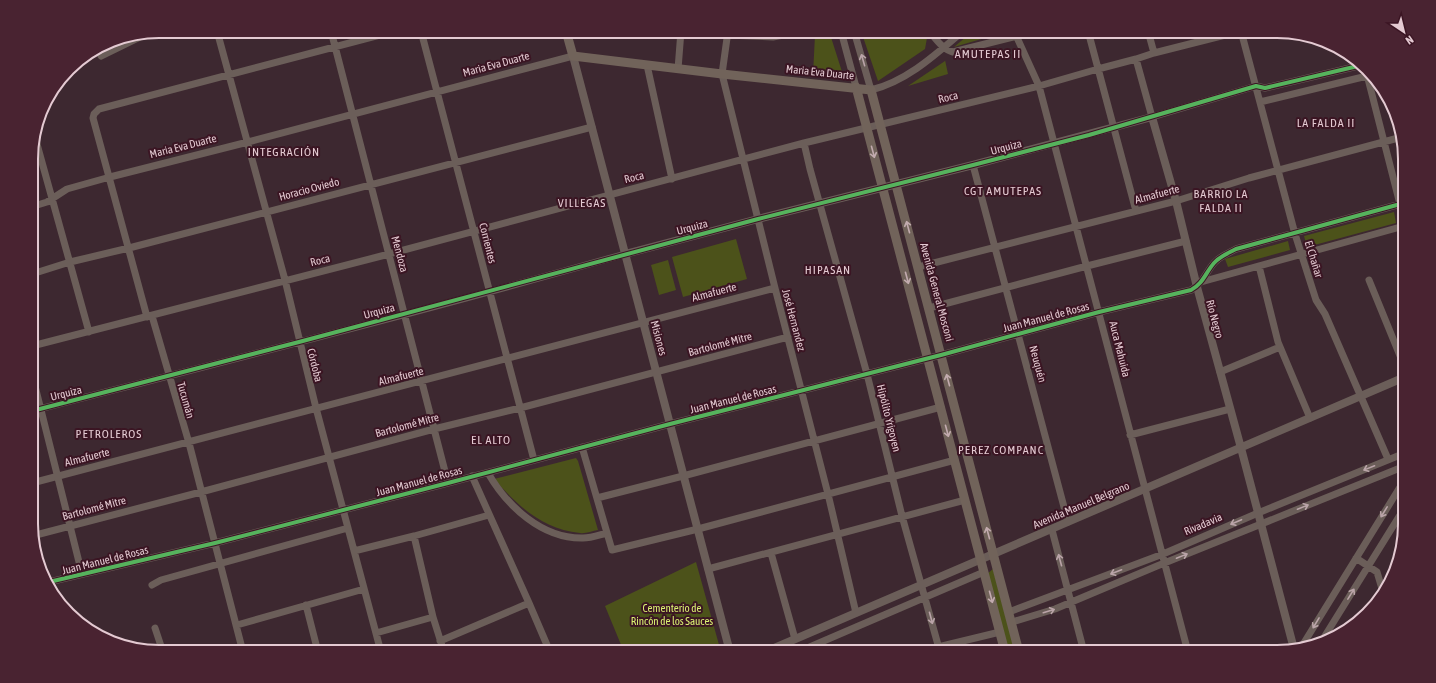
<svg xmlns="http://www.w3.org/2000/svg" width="1436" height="683" viewBox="0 0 1436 683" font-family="'Asap Condensed',sans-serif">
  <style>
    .green { fill: #4c521a }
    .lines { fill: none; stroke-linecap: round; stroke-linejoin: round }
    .minor { stroke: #6b5e59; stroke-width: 7 }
    .tertiary { stroke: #6b5e59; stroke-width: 8 }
    .secondary { stroke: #71635a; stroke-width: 9 }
    .cycleway-casing { stroke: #3b1523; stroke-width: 6 }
    .cycleway { stroke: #56b35d; stroke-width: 4 }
    .oneway { stroke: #baa4a8 }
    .oneway2 { stroke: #c2abae }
    .labels { text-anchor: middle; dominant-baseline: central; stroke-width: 4; stroke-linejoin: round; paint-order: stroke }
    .street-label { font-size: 11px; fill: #e4cad2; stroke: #3b1523 }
    .park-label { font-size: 11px; fill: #dbf273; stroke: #3b1523 }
    .neighbourhood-label { font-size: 12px; letter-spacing: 1px; fill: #e4cad2; stroke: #3b1523 }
    .rim { fill: none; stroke: #e4cad2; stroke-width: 2 }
  </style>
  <rect width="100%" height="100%" fill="#3d2830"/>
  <path class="green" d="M829,31L844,78L813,75L815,35Z
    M861,31H921L927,38L925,49L878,81Z
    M973,31H1001L1002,33L954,47Z
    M945,60L948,74L908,86L945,61Z
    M1394,212L1396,223L1307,247L1304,236Z
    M736,239L747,279L683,297L672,257Z
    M1288,241L1290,250L1228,267L1225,259Z
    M668,260L676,290L659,295L651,265Z
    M576,458L578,461L598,530C592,531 585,534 580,533C542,529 518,506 494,479Z
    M696,562L721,652H624L605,606Z
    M993,569L1015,652H1007L987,574Z"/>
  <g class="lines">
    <path class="minor" d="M217,31L285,280L316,408L381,652
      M331,31L448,483
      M421,31L534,460
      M728,31L722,74L775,288L828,494L856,613
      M841,31L856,87
      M854,31L871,90C907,81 935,55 963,31
      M929,31C936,39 942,49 953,52L1017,36
      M1014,31L1039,86L1188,652
      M1088,31L1136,211
      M1148,31L1154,53
      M1241,31L1295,234L1316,300L1325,314L1388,459
      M727,35L773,37L803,31
      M101,56L148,33
      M1136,59L1152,117L1256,86L1265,88L1358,66
      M647,65L672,179
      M678,69L681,31
      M1366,71L1404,220
      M1260,102L1367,76
      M35,137L89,332
      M804,143L810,169L867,374L902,516L940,652
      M973,165L1068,522
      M31,207L47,202L67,189L110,177L248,142L573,56
      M1259,266L1278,342L1310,418
      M918,267L1176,201L1249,178L1402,137
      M32,274L70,262L129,248L592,127
      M1369,280L1405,368
      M1201,282L1404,226
      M929,308L1087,266L1186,241
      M152,316L189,443L243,652
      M147,317L93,118L94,114L99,109L395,31
      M32,346L389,254L804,143L1039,86L1098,69L1136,59L1154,53L1241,31
      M1220,372L1280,347
      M32,374L82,574
      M32,411C230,360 428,310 625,254
      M1130,435L1230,409
      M582,447L612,550L698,529L955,460
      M488,473C507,506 542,539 583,538C591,538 599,535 607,533
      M472,476L529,603L550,652
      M32,483L775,288
      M597,498L683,476L941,407
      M1052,530L1084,652
      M32,536L201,492L434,429L520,408L788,337
      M414,536L433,617L444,652
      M354,551L414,536L489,515
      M771,553L795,639
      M1356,558L1377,572L1383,592
      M708,569L965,500
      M49,582L215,543L448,483L670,424L941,355L1099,312L1191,290C1203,284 1206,272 1214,263C1220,256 1229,253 1236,249L1404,203
      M152,585L161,580L348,528
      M306,605L318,652
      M1009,612L1163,554L1258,513L1405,453
      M1012,622L1055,609L1157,566L1405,466
      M237,625L364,589
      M155,628L163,652
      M376,633L433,617
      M1323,639L1405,507
      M440,641L529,603
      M1302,646L1405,479
      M798,652L984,572
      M924,652L938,647L1000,632"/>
    <path class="tertiary" d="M573,56L730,652
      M625,254L758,219L973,165L1152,117L1176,201L1197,287L1241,448L1294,649
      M765,652L1405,377"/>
    <path class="secondary" d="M566,31L573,56L722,74L871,90L1019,652
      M856,87L1005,652"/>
    <g class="cycleway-casing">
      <path id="cycleway" d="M32,411L299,342L758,219L973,165L1089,135L1256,86L1265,88L1358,66
        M49,582L215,543L448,483L670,424L941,355L1099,312L1191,290C1203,284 1206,272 1214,263C1220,256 1229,253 1236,249L1404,203"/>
    </g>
    <use href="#cycleway" class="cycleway"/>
  </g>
  <defs><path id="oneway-shaft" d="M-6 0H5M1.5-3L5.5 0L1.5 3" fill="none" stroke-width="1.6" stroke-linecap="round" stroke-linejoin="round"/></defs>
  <g class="oneway">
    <use href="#oneway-shaft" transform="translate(863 60) rotate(-106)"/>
    <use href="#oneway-shaft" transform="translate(1369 468) rotate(158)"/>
    <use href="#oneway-shaft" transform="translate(1303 507) rotate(-22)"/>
    <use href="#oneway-shaft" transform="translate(1384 512) rotate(122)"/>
    <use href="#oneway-shaft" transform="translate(1236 522) rotate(157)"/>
    <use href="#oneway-shaft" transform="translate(1182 556) rotate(-22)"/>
    <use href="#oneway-shaft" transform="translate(1060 560) rotate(-105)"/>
    <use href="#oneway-shaft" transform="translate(1116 572) rotate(159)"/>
    <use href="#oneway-shaft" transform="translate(1351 594) rotate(-58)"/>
    <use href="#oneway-shaft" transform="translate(1049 611) rotate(-17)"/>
    <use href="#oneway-shaft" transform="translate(931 618) rotate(75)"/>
    <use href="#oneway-shaft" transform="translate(1316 623) rotate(121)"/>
  </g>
  <g class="oneway2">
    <use href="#oneway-shaft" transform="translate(873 152) rotate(75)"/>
    <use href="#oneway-shaft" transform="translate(908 227) rotate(-105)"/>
    <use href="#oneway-shaft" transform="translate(907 278) rotate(75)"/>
    <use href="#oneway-shaft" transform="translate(948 380) rotate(-105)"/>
    <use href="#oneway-shaft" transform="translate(947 431) rotate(75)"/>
    <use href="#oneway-shaft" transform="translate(988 533) rotate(-105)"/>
    <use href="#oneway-shaft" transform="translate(991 597) rotate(75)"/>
  </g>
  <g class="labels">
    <g class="street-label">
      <text transform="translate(496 64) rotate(-15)">Maria Eva Duarte</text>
      <text transform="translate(820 72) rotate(6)">Maria Eva Duarte</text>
      <text transform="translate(948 97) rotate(-14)">Roca</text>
      <text transform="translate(183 146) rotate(-14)">Maria Eva Duarte</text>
      <text transform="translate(1006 147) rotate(-15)">Urquiza</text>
      <text transform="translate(634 177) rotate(-14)">Roca</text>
      <text transform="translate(309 189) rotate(-15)">Horacio Oviedo</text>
      <text transform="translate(1157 194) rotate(-15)">Almafuerte</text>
      <text transform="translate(692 227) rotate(-15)">Urquiza</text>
      <text transform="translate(488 243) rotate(76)">Corrientes</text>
      <text transform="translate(400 254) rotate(75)">Mendoza</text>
      <text transform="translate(1314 259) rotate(73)">El Chañar</text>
      <text transform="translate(320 260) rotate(-14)">Roca</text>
      <text transform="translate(714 292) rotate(-15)">Almafuerte</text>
      <text transform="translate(937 292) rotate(75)">Avenida General Mosconi</text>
      <text transform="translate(379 311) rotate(-15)">Urquiza</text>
      <text transform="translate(1046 317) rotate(-15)">Juan Manuel de Rosas</text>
      <text transform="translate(1215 319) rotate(75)">Río Negro</text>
      <text transform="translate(794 320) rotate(75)">José Hernandez</text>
      <text transform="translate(659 338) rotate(75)">Misiones</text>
      <text transform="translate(720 344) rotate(-15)">Bartolomé Mitre</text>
      <text transform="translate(1120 349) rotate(76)">Auca Mahuida</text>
      <text transform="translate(1038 364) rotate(75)">Neuquén</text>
      <text transform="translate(315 365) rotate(76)">Córdoba</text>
      <text transform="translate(401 376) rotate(-14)">Almafuerte</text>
      <text transform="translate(66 393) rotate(-14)">Urquiza</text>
      <text transform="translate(733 399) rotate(-14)">Juan Manuel de Rosas</text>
      <text transform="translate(186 400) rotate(74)">Tucumán</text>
      <text transform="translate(889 418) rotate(76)">Hipólito Yrigoyen</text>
      <text transform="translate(407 425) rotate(-15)">Bartolomé Mitre</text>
      <text transform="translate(87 457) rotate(-14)">Almafuerte</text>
      <text transform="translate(419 481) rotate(-15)">Juan Manuel de Rosas</text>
      <text transform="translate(1081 505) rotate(-23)">Avenida Manuel Belgrano</text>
      <text transform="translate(94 508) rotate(-15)">Bartolomé Mitre</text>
      <text transform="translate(1203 524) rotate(-23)">Rivadavia</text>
      <text transform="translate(105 560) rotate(-14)">Juan Manuel de Rosas</text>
    </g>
    <g class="park-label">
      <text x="672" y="608">Cementerio de<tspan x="672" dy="13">Rincón de los Sauces</tspan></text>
    </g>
    <g class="neighbourhood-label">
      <text x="988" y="54">AMUTEPAS II</text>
      <text x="1326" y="123">LA FALDA II</text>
      <text x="284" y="152">INTEGRACIÓN</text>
      <text x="1003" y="191">CGT AMUTEPAS</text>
      <text x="1221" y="194">BARRIO LA<tspan x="1221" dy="14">FALDA II</tspan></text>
      <text x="582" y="203">VILLEGAS</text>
      <text x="828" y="270">HIPASAN</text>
      <text x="109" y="434">PETROLEROS</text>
      <text x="491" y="440">EL ALTO</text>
      <text x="1001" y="450">PEREZ COMPANC</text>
    </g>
  </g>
  <path d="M0 0H1436V683H0ZM159 38H1277A121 121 0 0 1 1398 159V524A121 121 0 0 1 1277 645H159A121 121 0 0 1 38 524V159A121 121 0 0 1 159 38Z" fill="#492331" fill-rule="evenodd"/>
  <path class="rim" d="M159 38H1277A121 121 0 0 1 1398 159V524A121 121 0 0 1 1277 645H159A121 121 0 0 1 38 524V159A121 121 0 0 1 159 38Z"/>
  <g transform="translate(1404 32) rotate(145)" stroke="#3b1523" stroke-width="3" paint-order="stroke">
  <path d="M0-3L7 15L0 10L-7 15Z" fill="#e4cad2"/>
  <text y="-6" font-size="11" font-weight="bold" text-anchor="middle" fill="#e4cad2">N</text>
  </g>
</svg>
